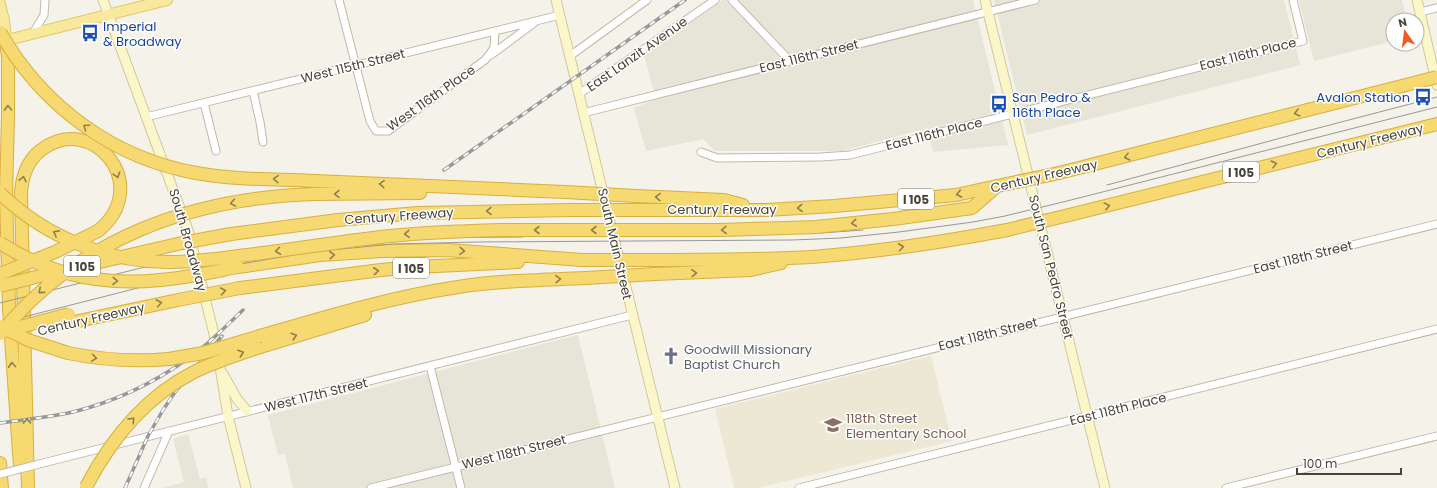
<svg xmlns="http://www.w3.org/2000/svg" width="1437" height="488" viewBox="0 0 1437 488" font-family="Poppins,sans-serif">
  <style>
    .residential { fill: #e7e4d8 }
    .education { fill: #ece8d4 }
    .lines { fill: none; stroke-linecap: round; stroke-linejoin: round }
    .street-casing { stroke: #bfbaac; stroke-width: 9 }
    .secondary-casing { stroke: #d1c99b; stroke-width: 11 }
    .primary-casing { stroke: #dec96d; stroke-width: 12 }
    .highway-casing { stroke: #d6b041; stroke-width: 14 }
    .street { stroke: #fff; stroke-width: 7 }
    .secondary { stroke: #fcf6cb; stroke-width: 9 }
    .primary { stroke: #f9e99d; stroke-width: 10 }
    .highway { stroke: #f7d971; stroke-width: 12 }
    .tram { stroke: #989898; stroke-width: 1 }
    .rail-casing { stroke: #989898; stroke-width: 3.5 }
    .rail { stroke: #fff; stroke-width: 2; stroke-dasharray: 6; stroke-linecap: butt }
    .street-bridge-casing { stroke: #bfbaac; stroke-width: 9; stroke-linecap: butt }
    .highway-bridge-casing { stroke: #d6b041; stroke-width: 14; stroke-linecap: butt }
    .street-bridge { stroke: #fff; stroke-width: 7 }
    .highway-bridge { stroke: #f7d971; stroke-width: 12 }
    .oneway { stroke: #8d7f4f }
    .labels { text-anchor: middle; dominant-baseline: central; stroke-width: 3; stroke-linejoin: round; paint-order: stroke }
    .shield { fill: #fff; stroke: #7e7b74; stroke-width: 1 }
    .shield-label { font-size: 12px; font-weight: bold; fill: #474338 }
    .transit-label { font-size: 13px; fill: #164399; stroke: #fff; text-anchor: start }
    .street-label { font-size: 13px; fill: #474338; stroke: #fff }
    .worship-label { font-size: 13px; fill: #5b616d; stroke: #fff; text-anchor: start }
    .education-label { font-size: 13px; fill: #785e54; stroke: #fff; text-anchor: start }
  </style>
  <rect width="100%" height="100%" fill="#f4f2e9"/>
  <path class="residential" d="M723,0H973L1008,145L933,152L928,128L842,151H715L703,139L646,151L634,108L656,99L644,56Z
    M994,0H1284L1300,65L1027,135Z
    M1299,0H1402L1407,20H1393V41L1314,61Z
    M578,335L615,488H293L285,454L278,455L268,415Z
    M188,434L200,479L206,477L208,488H162L184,482L173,439Z"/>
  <path class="education" d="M931,356L952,441L758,488H734L715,409Z"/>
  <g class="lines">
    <g class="street-casing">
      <path id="street" d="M339,0L370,121L376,131H388L485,60L494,48L495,31
        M732,0L790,61
        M1420,12L1437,8
        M33,33L44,15L45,0
        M491,55L534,23
        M570,56L647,0
        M253,91L260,122L263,142
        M579,94L715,0
        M204,103L216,151
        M583,113L1035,0
        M146,117L560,15
        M701,152L717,158L821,157L850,155L1303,41L1293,0
        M430,366L461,488
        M47,462L632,315
        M144,488L169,431
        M371,488L1437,224
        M799,488L1437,329
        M1226,488L1437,436"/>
    </g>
    <g class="secondary-casing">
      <path id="secondary" d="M103,0L188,230L216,342L228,416L246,488
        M556,0L675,488
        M985,0L1105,488
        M1417,0L1437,85
        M223,374L237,399L247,411"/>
    </g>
    <g class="primary-casing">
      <path id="primary" d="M0,4L4,21L6,40
        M0,42L167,0"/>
    </g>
    <g class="highway-casing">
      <path id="highway" d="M6,40L8,57V116L6,194L9,309L20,467
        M1059,173L1402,86
        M315,181L565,192
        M314,194L420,193
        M636,196L724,200L743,205
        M639,210H766L834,206L956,195L997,186
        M1069,215L1437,124
        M893,219L972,208L995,188
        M231,234L338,220L417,213L570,210
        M652,260C705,260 759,260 812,257C878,252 943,242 1007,230
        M238,267L320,255L382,251L448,250L582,260
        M655,274L751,270L781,263
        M240,288L381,270L415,267L518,262
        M69,323L178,300
        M260,336C325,317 391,297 458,287C501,280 544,280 586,278
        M257,348L365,315
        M68,353C102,360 134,362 169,359
        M0,463L2,488
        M28,488L21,193C22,176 27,161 41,150C93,111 154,186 98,231"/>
    </g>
    <use href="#street" class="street"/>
    <use href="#secondary" class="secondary"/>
    <use href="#primary" class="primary"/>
    <use href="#highway" class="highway"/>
    <path class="tram" d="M1107,185L1303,132L1437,97
      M821,233L863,230
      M0,303L153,265L198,257L234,252L308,244L392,238L523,237
      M0,323L185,276L235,265L310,252L393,244L478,242L792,240L841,238L899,232L973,222L1005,216L1067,201L1437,107"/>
    <g class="rail-casing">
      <path id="rail" d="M444,170L685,0
        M0,423C24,420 49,417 73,412C113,402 152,384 186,360C207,346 225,327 243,310
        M125,488L148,436L163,410L175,392L222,336"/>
    </g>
    <use href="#rail" class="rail"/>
    <g class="street-bridge-casing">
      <path id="street-bridge" d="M0,474L47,462"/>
    </g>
    <g class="highway-bridge-casing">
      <path id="highway-bridge" d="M0,32C42,106 113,158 196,173C235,180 275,179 315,181
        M1402,86L1437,77
        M997,186L1059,173
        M565,192L636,196
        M0,193C45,237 109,263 172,262C197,262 222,258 247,255C295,249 343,241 391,236C428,232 465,231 502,230H720L816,227L893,219
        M570,210H639
        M1007,230L1069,215
        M0,243C48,274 103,286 160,280C186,278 212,272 238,267
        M582,260H652
        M78,267L182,243L231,234
        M0,274L55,252L98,231
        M586,278L655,274
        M0,286L60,271
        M178,300L240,288
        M0,326L28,340L68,353
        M5,331L69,314
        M0,334C79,238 192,198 314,194
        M169,359L203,353L260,336
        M86,487C111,439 145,397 194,372C214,362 236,355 257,348"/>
    </g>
    <use href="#street-bridge" class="street-bridge"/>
    <use href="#highway-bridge" class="highway-bridge"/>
  </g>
  <defs><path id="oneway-chevron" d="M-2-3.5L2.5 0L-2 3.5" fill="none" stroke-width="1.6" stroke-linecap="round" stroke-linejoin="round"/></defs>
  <g class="oneway">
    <use href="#oneway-chevron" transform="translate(8 108) rotate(-91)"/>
    <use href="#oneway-chevron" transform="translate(1297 113) rotate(166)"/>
    <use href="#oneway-chevron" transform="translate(86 127) rotate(-145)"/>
    <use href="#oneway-chevron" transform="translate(1127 157) rotate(166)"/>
    <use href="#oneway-chevron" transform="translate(1274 164) rotate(-14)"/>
    <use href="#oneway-chevron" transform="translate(117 175) rotate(73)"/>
    <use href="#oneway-chevron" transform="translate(23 179) rotate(-78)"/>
    <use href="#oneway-chevron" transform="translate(276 179) rotate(-177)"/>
    <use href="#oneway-chevron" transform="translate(382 184) rotate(-177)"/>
    <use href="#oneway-chevron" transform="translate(337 194) rotate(179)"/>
    <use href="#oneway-chevron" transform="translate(959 194) rotate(169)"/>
    <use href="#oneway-chevron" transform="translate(658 197) rotate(-177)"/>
    <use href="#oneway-chevron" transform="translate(233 203) rotate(170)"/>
    <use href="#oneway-chevron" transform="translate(1107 206) rotate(-14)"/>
    <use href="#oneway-chevron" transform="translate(800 208) rotate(177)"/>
    <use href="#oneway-chevron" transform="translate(489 211) rotate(179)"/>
    <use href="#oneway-chevron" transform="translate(854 223) rotate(174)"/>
    <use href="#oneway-chevron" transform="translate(537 230) rotate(-180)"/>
    <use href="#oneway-chevron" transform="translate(594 230) rotate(-180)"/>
    <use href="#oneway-chevron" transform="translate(724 230) rotate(178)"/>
    <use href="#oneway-chevron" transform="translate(56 233) rotate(-152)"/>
    <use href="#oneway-chevron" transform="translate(407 234) rotate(176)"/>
    <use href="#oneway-chevron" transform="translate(901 247) rotate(-7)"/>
    <use href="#oneway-chevron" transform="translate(278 251) rotate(173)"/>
    <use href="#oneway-chevron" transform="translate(462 251) rotate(4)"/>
    <use href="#oneway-chevron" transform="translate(332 255) rotate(-4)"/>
    <use href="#oneway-chevron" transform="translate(376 271) rotate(-6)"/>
    <use href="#oneway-chevron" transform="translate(694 273) rotate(-3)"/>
    <use href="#oneway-chevron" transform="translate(558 279) rotate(-3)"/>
    <use href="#oneway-chevron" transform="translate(115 281) rotate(4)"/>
    <use href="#oneway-chevron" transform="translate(41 291) rotate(139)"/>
    <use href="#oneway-chevron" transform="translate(223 291) rotate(-10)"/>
    <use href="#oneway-chevron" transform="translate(159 303) rotate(-11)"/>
    <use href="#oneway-chevron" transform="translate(294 336) rotate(-17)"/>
    <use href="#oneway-chevron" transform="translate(241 353) rotate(-19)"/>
    <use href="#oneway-chevron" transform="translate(94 358) rotate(9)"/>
    <use href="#oneway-chevron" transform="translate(12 365) rotate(-94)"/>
    <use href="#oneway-chevron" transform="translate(132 420) rotate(-47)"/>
    <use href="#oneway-chevron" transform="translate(27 421) rotate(-91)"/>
  </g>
  <defs>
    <g id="bus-bare" transform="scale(1.38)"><path d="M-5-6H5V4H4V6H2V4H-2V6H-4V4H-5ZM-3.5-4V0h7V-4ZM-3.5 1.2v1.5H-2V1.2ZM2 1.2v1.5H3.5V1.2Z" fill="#1a4fb4" stroke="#fff" stroke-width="2.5" paint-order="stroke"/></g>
    <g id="church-bare" transform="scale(1.38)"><path d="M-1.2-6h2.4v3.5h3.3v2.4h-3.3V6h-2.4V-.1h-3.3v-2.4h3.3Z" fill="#6b7280" stroke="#fff" stroke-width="2.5" paint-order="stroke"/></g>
    <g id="school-bare" transform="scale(1.38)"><path d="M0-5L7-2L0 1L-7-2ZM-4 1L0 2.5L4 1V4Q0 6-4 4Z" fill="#8d6e63" stroke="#fff" stroke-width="2.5" paint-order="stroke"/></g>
  </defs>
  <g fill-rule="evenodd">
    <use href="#bus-bare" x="90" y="33"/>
    <use href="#bus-bare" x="1423" y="97"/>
    <use href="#bus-bare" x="999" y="104"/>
    <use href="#church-bare" x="671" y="356"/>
    <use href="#school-bare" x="833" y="425"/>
  </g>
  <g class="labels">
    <g class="shield">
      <rect x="1223" y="162" width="36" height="20" rx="3"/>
      <rect x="898" y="189" width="36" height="20" rx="3"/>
      <rect x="64" y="256" width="36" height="20" rx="3"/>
      <rect x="393" y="258" width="36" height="20" rx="3"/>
    </g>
    <g class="shield-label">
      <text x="1241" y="172">I 105</text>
      <text x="916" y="199">I 105</text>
      <text x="82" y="266">I 105</text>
      <text x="411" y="268">I 105</text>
    </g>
    <g class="transit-label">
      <text x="103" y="26">Imperial<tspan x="103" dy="15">&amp; Broadway</tspan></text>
      <text x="1012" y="97">San Pedro &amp;<tspan x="1012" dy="15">116th Place</tspan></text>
      <text x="1410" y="97" text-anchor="end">Avalon Station</text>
    </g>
    <g class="street-label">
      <text transform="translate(637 54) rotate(-35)">East Lanzit Avenue</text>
      <text transform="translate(1248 54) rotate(-14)">East 116th Place</text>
      <text transform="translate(809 56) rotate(-14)">East 116th Street</text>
      <text transform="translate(353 66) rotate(-14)">West 115th Street</text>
      <text transform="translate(431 98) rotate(-35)">West 116th Place</text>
      <text transform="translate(934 134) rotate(-14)">East 116th Place</text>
      <text transform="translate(1370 141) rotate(-14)">Century Freeway</text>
      <text transform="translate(1044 176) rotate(-13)">Century Freeway</text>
      <text x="722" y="209">Century Freeway</text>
      <text transform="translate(399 216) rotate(-4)">Century Freeway</text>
      <text transform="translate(188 240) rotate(74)">South Broadway</text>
      <text transform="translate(615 244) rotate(77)">South Main Street</text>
      <text transform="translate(1303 257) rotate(-14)">East 118th Street</text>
      <text transform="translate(1051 267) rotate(76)">South San Pedro Street</text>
      <text transform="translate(91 319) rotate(-13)">Century Freeway</text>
      <text transform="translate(988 334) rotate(-14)">East 118th Street</text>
      <text transform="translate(316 395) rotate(-14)">West 117th Street</text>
      <text transform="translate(1118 409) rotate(-14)">East 118th Place</text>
      <text transform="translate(514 452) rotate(-14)">West 118th Street</text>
    </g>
    <g class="worship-label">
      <text x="684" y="349">Goodwill Missionary<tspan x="684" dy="15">Baptist Church</tspan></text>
    </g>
    <g class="education-label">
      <text x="846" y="418">118th Street<tspan x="846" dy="15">Elementary School</tspan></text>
    </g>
  </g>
  <g transform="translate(1405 32) rotate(346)"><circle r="19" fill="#ffffff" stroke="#b5b4af"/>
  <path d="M0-3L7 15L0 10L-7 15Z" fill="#ef5a25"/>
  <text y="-6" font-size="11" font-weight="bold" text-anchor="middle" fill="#474338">N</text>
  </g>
  <path d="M1297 468v6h104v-6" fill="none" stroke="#474338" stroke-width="2"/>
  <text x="1303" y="468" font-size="12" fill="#474338" stroke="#ffffff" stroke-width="3" paint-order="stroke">100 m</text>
</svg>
